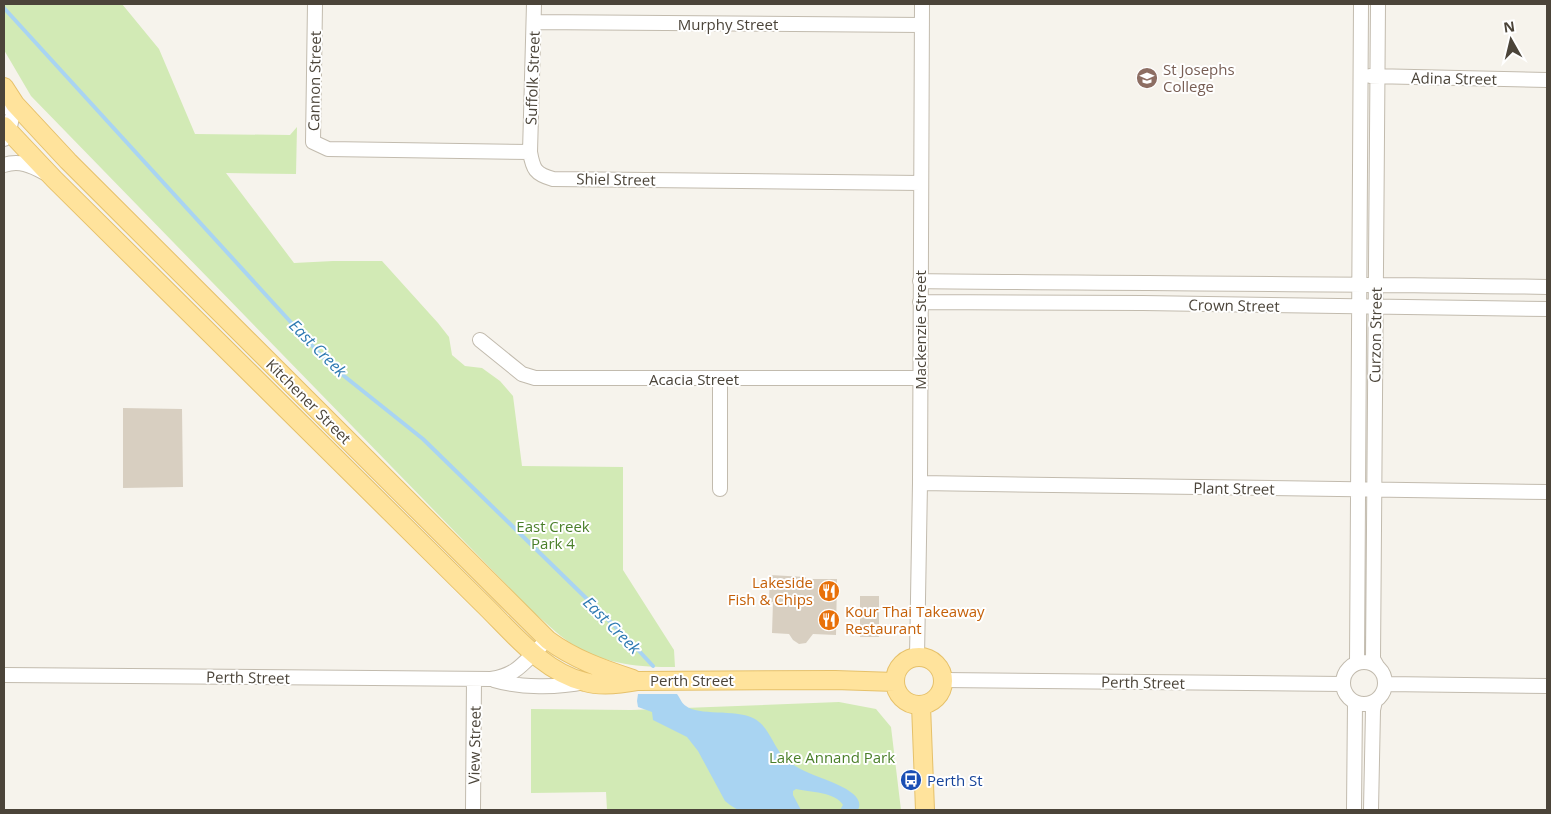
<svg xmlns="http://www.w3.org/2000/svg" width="1551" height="814" viewBox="0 0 1551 814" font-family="'Open Sans',sans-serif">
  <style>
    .green { fill: #d2eab5 }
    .water { fill: #a9d4f2 }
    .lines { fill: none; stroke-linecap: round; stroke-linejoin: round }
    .stream { stroke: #a9d4f2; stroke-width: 4 }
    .building { fill: #d8cfc1 }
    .minor-casing { stroke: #c2bbae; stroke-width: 16 }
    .major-casing { stroke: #e6c16a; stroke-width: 20 }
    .minor { stroke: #fff; stroke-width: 14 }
    .major { stroke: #ffe39c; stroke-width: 18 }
    .labels { text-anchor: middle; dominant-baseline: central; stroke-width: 4; stroke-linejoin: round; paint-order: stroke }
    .street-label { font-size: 15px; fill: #4b4439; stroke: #fff }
    .education-label { font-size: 15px; fill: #785e54; stroke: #fff; text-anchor: start }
    .park-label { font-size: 15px; fill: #4a7f2a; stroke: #fff }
    .food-label { font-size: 15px; fill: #c56008; stroke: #fff; text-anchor: end }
    .transit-label { font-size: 15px; fill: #164399; stroke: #fff; text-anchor: start }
    .water-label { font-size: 16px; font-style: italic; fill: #2e7ab2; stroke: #fff }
  </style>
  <rect width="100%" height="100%" fill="#f6f3ec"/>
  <path class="green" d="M4,4H122L159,49L195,134L290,135L297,127L296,174L226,173L294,263L333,261H382L438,323L449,337L452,355L465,366L482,368L500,381L513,396L522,466L623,467V570L674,650L675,667C639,667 609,665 577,647C562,639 548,624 534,613L31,96L4,50Z
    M839,702L876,709L891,727L901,810H607L606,792L531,793V709L631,710Z"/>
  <path class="water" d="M638,694H677C680,698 682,704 686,706C698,716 735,709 753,718C769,726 772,744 783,756C790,764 800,769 809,773C821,779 868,791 858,810H840L843,805C836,792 809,792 796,789L793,791V795L801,810H738L730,805L725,801L698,751L687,737L653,720L652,712L638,707L637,701Z"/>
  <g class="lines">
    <path class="stream" d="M4,8L329,364L423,439L627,638L653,666"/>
  </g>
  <path class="building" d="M123,408L182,409L183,487L123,488Z
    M770,575L806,577V579H837L836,635L813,634L806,643L799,644L793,640L789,634L772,633L773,602L769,601Z
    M860,596H879V637H860Z"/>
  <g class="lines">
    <g class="minor-casing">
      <path id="minor" d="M315,4L313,142L328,149L530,152C533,169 535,174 553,179L921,183
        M534,22L922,25
        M1370,76L1547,80
        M4,107L15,104L9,131L4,139
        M530,152L534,4
        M4,165C19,160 31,165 45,173
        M920,281C1129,284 1338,283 1547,287
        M920,302L1143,303L1547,309
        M480,340L522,374L535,378H920
        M720,379V489
        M920,483L1547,492
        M917,657L920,483L922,4
        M1343 683a21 21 0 1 1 42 0a21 21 0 1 1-42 0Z
        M1357,663L1361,4
        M1377,666L1373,659L1378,4
        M4,675L491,679C517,675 523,663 541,646
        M494,680C521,688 557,688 585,682
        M943,680L1343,684
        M1385,684L1547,686
        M473,810L474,679
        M1354,810L1355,703
        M1371,810L1373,710L1375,701"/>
    </g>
    <g class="major-casing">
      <path id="major" d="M4,87L15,104L68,161L548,640C574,659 602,669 633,679
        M4,126L54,179L482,603C512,632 543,672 585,682C602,687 622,684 638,681L835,680L895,682
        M895 681a24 24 0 1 1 48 0a24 24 0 1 1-48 0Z
        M921,705L925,810"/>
    </g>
    <use href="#minor" class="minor"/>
    <use href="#major" class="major"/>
  </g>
  <defs>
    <g id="school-disc" transform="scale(1.125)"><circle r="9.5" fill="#8d6e63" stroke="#fff"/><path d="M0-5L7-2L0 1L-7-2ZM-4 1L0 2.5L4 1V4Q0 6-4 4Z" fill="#fff"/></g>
    <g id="restaurant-disc" transform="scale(1.125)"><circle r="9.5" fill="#e8710a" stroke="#fff"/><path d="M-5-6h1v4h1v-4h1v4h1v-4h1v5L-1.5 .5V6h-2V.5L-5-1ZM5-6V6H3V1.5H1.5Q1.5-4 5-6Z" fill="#fff"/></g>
    <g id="bus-disc" transform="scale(1.125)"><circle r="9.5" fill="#1a4fb4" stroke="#fff"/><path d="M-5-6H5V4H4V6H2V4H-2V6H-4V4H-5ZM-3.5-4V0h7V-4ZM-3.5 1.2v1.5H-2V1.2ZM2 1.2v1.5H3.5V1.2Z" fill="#fff"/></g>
  </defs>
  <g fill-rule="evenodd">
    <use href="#school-disc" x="1147" y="78"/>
    <use href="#restaurant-disc" x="829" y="591"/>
    <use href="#restaurant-disc" x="829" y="620"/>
    <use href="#bus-disc" x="911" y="780"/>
  </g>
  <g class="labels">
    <g class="street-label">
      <text x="728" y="24">Murphy Street</text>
      <text transform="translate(532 78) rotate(-88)">Suffolk Street</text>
      <text transform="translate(1454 78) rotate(1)">Adina Street</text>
      <text transform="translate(314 81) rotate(-89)">Cannon Street</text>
      <text transform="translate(616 179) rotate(1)">Shiel Street</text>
      <text transform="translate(1234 305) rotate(1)">Crown Street</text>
      <text transform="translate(920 330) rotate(-90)">Mackenzie Street</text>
      <text transform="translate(1375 335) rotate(-89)">Curzon Street</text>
      <text x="694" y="379">Acacia Street</text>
      <text transform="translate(309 401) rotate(45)">Kitchener Street</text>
      <text transform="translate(1234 488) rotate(1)">Plant Street</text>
      <text transform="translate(248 677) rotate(1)">Perth Street</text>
      <text x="692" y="680">Perth Street</text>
      <text transform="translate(1143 682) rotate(1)">Perth Street</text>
      <text transform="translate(474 745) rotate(-89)">View Street</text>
    </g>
    <g class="education-label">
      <text x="1163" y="69">St Josephs<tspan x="1163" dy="17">College</tspan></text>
    </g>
    <g class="park-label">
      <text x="553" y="526">East Creek<tspan x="553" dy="17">Park 4</tspan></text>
      <text x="832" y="757">Lake Annand Park</text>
    </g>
    <g class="food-label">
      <text x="813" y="582">Lakeside<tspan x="813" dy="17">Fish &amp; Chips</tspan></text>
      <text x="845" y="611" text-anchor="start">Kour Thai Takeaway<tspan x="845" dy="17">Restaurant</tspan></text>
    </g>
    <g class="transit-label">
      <text x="927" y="780">Perth St</text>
    </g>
    <g class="water-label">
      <text transform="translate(318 348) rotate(45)">East Creek</text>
      <text transform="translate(612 625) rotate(45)">East Creek</text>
    </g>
  </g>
  <rect width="1551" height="814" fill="none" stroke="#4b4439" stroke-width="10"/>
  <g transform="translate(1511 40) rotate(352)" stroke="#ffffff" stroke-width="4" paint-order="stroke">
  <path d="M0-4L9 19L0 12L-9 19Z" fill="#4b4439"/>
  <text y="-8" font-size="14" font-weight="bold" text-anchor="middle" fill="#4b4439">N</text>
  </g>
</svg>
